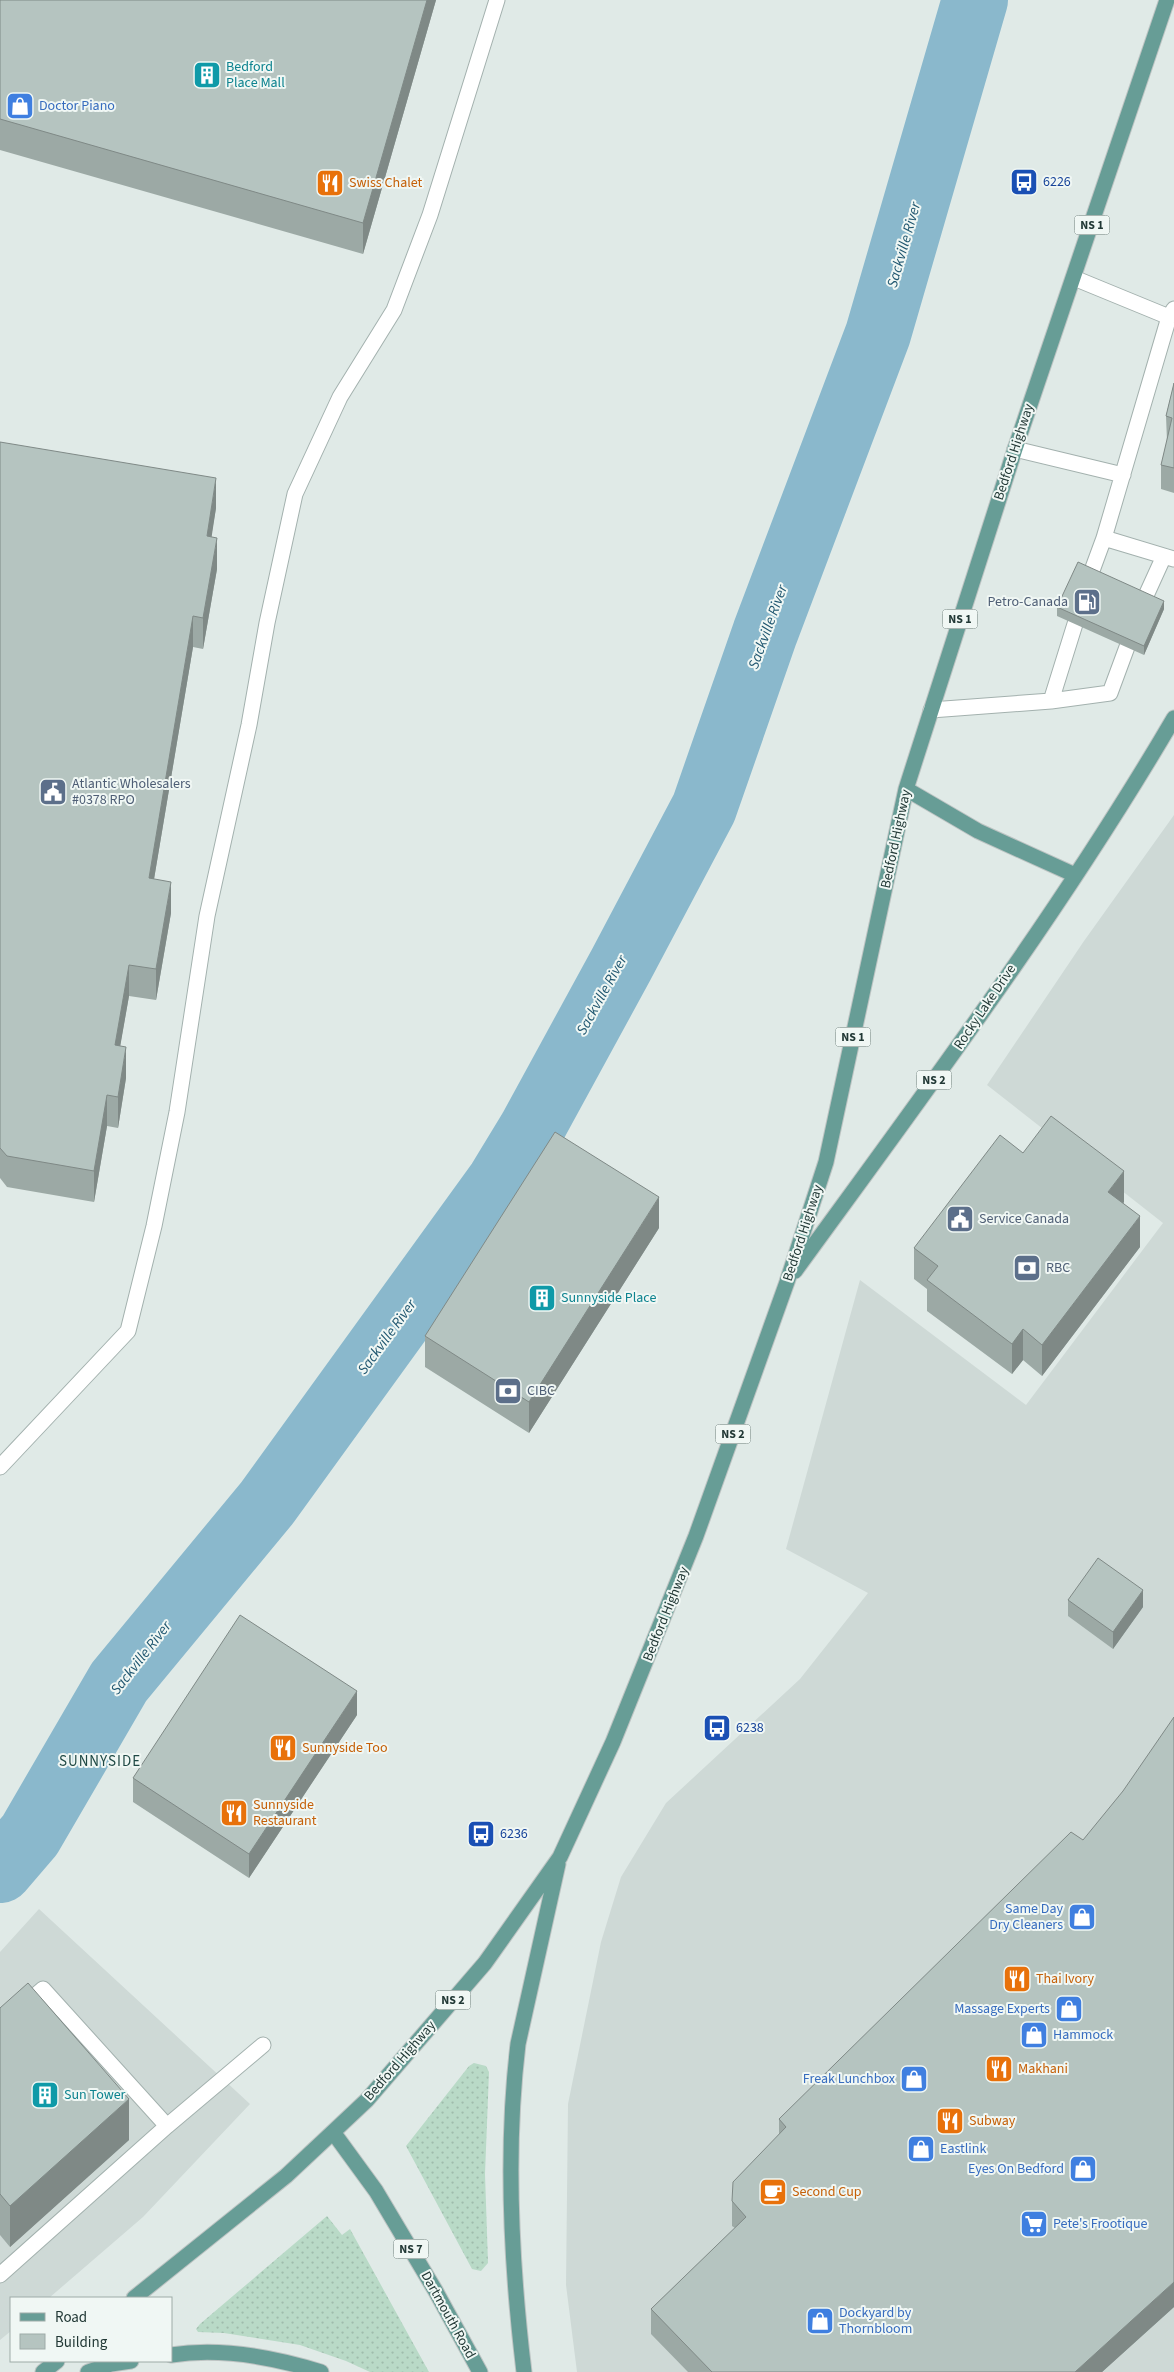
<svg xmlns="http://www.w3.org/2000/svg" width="1174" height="2372" viewBox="0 0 1174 2372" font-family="'Source Sans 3',sans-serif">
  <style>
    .built { fill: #ced9d6 }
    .grass { fill: url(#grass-dots) }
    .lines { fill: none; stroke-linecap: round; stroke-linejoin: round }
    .river { stroke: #8ab8cc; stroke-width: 66 }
    .service-casing { stroke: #a3b1ae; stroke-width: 17 }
    .primary-casing { stroke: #bdc4c3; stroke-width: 17 }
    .service { stroke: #fff; stroke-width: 15 }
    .primary { stroke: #679d96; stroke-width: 15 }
    .wall { fill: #9ca9a5 }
    .shaded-wall { fill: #7f8986 }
    .building { fill: #b5c4c0; stroke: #7f8986 }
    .labels { text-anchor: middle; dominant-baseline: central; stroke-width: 4; stroke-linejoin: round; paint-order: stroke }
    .shield { fill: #f0f7f4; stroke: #60726f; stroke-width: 1 }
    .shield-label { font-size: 12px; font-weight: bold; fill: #223936 }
    .culture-label { font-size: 14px; fill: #0d838f; stroke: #f0f7f4; text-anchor: start }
    .shop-label { font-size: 14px; fill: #366cbe; stroke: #f0f7f4; text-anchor: start }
    .transit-label { font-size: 14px; fill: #164399; stroke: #f0f7f4; text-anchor: start }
    .food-label { font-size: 14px; fill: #c56008; stroke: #f0f7f4; text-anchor: start }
    .street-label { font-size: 14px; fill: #223936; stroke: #f0f7f4 }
    .service-label { font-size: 14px; fill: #4e5e75; stroke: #f0f7f4; text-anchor: start }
    .water-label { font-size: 15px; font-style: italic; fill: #205770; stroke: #f0f7f4 }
    .neighbourhood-label { font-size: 15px; letter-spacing: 1px; fill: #1f4945; stroke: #f0f7f4 }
  </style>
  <defs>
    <pattern id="grass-dots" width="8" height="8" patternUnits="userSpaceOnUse" patternTransform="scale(1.25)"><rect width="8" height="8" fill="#b9dac7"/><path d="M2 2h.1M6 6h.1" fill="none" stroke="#9fbcac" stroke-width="1.8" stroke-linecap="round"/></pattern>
  </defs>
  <rect width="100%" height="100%" fill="#e0eae7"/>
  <path class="built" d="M1174,815V2372H577L566,2285L568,2104L601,1942L621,1877L666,1803L800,1679L868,1593L786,1549L860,1280L1026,1405L1163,1223L987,1085L1084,941Z
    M39,1909L250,2104L143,2217L49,2298H11V2331L0,2340V1952Z"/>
  <path class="grass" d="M474,2063L486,2066L489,2072L485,2174L488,2263L481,2271L472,2269L406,2146L469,2066Z
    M327,2216L342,2235L350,2229L429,2372H370L346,2361L300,2345L224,2333L198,2332L196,2329L200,2324Z"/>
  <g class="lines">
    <path class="river" d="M0,1870L30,1835L119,1682L267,1503L500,1181L531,1130L621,965L704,808L765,633L878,334L975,0"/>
    <g class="service-casing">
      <path id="service" d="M1074,278L1169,317
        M1015,449L1123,475
        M1104,538L1174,559
        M1090,576L1104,538L1169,317L1174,309
        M1144,600L1164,556
        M1051,701L1110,693L1127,647
        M931,710L1051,701L1075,624
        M0,1467L128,1331L154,1226L177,1112L207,916L249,725L267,623L295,494L340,397L394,310L430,215L497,0
        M0,2026L43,1989L167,2126L0,2275
        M167,2126L263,2045"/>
    </g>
    <g class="primary-casing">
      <path id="primary" d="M906,789L978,831L1075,875
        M795,1271C926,1091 1061,911 1174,718
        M333,2132L376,2191L435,2290L480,2372
        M134,2298L286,2176L333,2132L367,2100L485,1963L560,1857L613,1742L696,1536L787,1282L826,1162L906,789L1015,449L1167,0
        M171,2355C222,2347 273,2357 321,2372
        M43,2372L57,2361
        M88,2372L111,2364L131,2361
        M524,2372C511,2264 505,2152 518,2044L558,1864"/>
    </g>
    <use href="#service" class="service"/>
    <use href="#primary" class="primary"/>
  </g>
  <path class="wall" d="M0,0H436L363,254L0,150Z
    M1174,383V493L1161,489V465L1167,441L1166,416Z
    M0,442L216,508L211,537L217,569L203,649L193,647L154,879L171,913L156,1000L129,996L120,1046L126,1078L118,1128L107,1126L94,1202L7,1187L0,1178Z
    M1057,607L1164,609L1144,655L1057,616Z
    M1124,1202L1123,1204L1140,1247L1042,1376L1023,1360L1012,1374L927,1311V1289L914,1279V1248Z
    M659,1228L529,1433L425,1367V1336Z
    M1068,1600L1143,1607L1113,1649L1068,1616Z
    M357,1715L249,1878L133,1802V1778Z
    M0,2008L129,2140L10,2247L0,2235Z
    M779,2119L1174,2307L1102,2372H688L651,2334V2309L735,2228L732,2226V2201L779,2134Z"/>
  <path class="shaded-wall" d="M427,0H436L363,254V223Z
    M216,478V508L207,567V536Z
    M217,538V569L203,649V618Z
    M1164,601V609L1144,655V646Z
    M193,616V647L149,909V878Z
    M171,882V913L156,1000V969Z
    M129,965V996L115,1076V1045Z
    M126,1047V1078L118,1128V1097Z
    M107,1095V1126L94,1202V1171Z
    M1124,1171V1202L1108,1223V1192Z
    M659,1197V1228L529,1433V1402Z
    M1140,1216V1247L1042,1376V1345Z
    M1023,1329V1360L1012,1374V1344Z
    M1143,1590V1607L1113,1649V1632Z
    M357,1691V1715L249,1878V1854Z
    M129,2099V2140L10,2247V2206Z
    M1174,2282V2307L1102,2372H1075Z"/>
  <path class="building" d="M0,0H427L363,223L0,119Z
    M1174,383V468L1161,465L1172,418L1166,416Z
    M0,442L216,478L207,536L217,538L203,618L193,616L149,878L171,882L156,969L129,965L115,1045L126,1047L118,1097L107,1095L94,1171L7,1156L0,1148Z
    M1078,562L1164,601L1144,646L1057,607Z
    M1051,1116L1124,1171L1108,1192L1140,1216L1042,1345L1023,1329L1012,1344L927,1280L938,1266L914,1248L1000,1135L1023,1153Z
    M555,1132L659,1197L529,1402L425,1336Z
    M1098,1558L1143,1590L1113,1632L1068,1600Z
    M240,1615L357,1691L249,1854L133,1778Z
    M1174,1717V2282L1075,2372H712L651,2309L746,2217L732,2201L733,2182L786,2127L779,2119L1071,1832L1083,1840L1123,1791Z
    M28,1983L129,2099L10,2206L0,2194V2008Z"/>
  <defs>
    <g id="building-square" transform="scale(1.4375)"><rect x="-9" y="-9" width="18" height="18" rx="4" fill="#0f9aa8" stroke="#f0f7f4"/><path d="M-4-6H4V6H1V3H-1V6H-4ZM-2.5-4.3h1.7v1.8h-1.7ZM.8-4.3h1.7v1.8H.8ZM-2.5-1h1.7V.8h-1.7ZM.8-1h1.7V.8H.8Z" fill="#fff"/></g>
    <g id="shop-square" transform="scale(1.4375)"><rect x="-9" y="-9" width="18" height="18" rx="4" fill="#3f7fe0" stroke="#f0f7f4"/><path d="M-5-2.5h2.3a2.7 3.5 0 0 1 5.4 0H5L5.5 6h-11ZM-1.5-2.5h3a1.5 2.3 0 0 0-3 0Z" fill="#fff"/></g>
    <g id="bus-square" transform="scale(1.4375)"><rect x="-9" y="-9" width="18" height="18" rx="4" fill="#1a4fb4" stroke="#f0f7f4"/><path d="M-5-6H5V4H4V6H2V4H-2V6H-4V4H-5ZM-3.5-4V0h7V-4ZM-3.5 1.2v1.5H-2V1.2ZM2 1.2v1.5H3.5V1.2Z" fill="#fff"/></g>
    <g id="restaurant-square" transform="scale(1.4375)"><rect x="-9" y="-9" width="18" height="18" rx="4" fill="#e8710a" stroke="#f0f7f4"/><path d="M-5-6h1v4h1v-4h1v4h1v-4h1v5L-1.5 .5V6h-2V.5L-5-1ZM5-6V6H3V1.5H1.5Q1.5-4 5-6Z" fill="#fff"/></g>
    <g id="fuel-square" transform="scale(1.4375)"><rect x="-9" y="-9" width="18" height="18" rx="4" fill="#5c6f8a" stroke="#f0f7f4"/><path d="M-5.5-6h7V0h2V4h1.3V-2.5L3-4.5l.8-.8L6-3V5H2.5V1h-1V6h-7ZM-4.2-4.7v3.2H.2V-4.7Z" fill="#fff"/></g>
    <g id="civic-square" transform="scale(1.4375)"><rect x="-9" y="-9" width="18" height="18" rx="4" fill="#5c6f8a" stroke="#f0f7f4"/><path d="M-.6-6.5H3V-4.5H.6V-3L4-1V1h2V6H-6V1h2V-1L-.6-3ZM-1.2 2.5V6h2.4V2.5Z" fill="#fff"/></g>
    <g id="bank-square" transform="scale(1.4375)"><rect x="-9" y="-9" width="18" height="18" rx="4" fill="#5c6f8a" stroke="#f0f7f4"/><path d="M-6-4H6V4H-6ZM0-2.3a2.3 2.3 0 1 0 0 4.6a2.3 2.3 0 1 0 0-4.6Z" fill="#fff"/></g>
    <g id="cafe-square" transform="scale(1.4375)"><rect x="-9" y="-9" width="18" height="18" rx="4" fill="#e8710a" stroke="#f0f7f4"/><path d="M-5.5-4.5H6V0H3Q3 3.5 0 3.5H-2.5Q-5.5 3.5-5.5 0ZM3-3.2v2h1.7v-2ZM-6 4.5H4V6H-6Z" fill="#fff"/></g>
    <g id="supermarket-square" transform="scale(1.4375)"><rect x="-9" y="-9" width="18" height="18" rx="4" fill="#3f7fe0" stroke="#f0f7f4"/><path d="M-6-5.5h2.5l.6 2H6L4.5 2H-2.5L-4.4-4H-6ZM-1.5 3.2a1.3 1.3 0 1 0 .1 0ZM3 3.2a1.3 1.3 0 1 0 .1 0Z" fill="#fff"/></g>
  </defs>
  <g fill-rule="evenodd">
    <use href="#building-square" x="207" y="75"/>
    <use href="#shop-square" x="20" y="106"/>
    <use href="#bus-square" x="1024" y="182"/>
    <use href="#restaurant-square" x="330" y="183"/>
    <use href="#fuel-square" x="1087" y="602"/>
    <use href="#civic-square" x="53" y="792"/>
    <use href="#civic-square" x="960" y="1219"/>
    <use href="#bank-square" x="1027" y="1268"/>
    <use href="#building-square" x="542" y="1298"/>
    <use href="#bank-square" x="508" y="1391"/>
    <use href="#bus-square" x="717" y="1728"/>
    <use href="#restaurant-square" x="283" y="1748"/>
    <use href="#restaurant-square" x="234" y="1813"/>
    <use href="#bus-square" x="481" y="1834"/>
    <use href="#shop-square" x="1082" y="1917"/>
    <use href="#restaurant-square" x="1017" y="1979"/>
    <use href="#shop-square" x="1069" y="2009"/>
    <use href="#shop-square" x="1034" y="2035"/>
    <use href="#restaurant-square" x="999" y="2069"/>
    <use href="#shop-square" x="914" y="2079"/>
    <use href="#building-square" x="45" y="2095"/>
    <use href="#restaurant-square" x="950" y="2121"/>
    <use href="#shop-square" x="921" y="2149"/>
    <use href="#shop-square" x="1083" y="2169"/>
    <use href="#cafe-square" x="773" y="2192"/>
    <use href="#supermarket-square" x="1034" y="2224"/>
    <use href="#shop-square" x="820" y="2321"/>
  </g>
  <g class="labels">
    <g class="shield">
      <rect x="1074.5" y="215.5" width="35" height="19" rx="4"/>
      <rect x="942.5" y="609.5" width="35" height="19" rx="4"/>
      <rect x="835.5" y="1027.5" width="35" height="19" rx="4"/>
      <rect x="916.5" y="1070.5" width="35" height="19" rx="4"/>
      <rect x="715.5" y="1424.5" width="35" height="19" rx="4"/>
      <rect x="435.5" y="1990.5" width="35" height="19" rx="4"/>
      <rect x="393.5" y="2239.5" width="35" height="19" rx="4"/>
    </g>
    <g class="shield-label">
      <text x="1092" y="225">NS 1</text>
      <text x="960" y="619">NS 1</text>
      <text x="853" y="1037">NS 1</text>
      <text x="934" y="1080">NS 2</text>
      <text x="733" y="1434">NS 2</text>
      <text x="453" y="2000">NS 2</text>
      <text x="411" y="2249">NS 7</text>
    </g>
    <g class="culture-label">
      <text x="226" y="67">Bedford<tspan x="226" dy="16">Place Mall</tspan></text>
      <text x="561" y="1298">Sunnyside Place</text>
      <text x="64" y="2095">Sun Tower</text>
    </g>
    <g class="shop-label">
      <text x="39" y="106">Doctor Piano</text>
      <text x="1063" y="1909" text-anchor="end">Same Day<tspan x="1063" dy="16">Dry Cleaners</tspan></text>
      <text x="1050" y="2009" text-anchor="end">Massage Experts</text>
      <text x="1053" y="2035">Hammock</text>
      <text x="895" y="2079" text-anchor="end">Freak Lunchbox</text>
      <text x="940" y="2149">Eastlink</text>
      <text x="1064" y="2169" text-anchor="end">Eyes On Bedford</text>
      <text x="1053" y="2224">Pete's Frootique</text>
      <text x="839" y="2313">Dockyard by<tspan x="839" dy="16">Thornbloom</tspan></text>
    </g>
    <g class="transit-label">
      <text x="1043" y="182">6226</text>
      <text x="736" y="1728">6238</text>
      <text x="500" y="1834">6236</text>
    </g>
    <g class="food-label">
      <text x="349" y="183">Swiss Chalet</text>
      <text x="302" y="1748">Sunnyside Too</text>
      <text x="253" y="1805">Sunnyside<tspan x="253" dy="16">Restaurant</tspan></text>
      <text x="1036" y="1979">Thai Ivory</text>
      <text x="1018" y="2069">Makhani</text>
      <text x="969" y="2121">Subway</text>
      <text x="792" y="2192">Second Cup</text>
    </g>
    <g class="street-label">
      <text transform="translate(1014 452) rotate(-72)">Bedford Highway</text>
      <text transform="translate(896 839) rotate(-78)">Bedford Highway</text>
      <text transform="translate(985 1007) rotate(-56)">Rocky Lake Drive</text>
      <text transform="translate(803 1233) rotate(-72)">Bedford Highway</text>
      <text transform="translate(666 1614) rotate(-68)">Bedford Highway</text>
      <text transform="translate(400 2061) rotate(-49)">Bedford Highway</text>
      <text transform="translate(448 2315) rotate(61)">Dartmouth Road</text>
    </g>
    <g class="service-label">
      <text x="1068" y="602" text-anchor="end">Petro-Canada</text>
      <text x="72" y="784">Atlantic Wholesalers<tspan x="72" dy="16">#0378 RPO</tspan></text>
      <text x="979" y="1219">Service Canada</text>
      <text x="1046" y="1268">RBC</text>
      <text x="527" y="1391">CIBC</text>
    </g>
    <g class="water-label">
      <text transform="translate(904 245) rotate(-74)">Sackville River</text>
      <text transform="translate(768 627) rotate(-70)">Sackville River</text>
      <text transform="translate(602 995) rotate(-61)">Sackville River</text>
      <text transform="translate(387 1337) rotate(-54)">Sackville River</text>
      <text transform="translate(141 1658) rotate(-52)">Sackville River</text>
    </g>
    <g class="neighbourhood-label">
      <text x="100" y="1761">SUNNYSIDE</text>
    </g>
  </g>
  <rect x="10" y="2297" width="162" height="65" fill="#f0f7f4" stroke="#9eaba8"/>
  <rect x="20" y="2313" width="25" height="8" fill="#679d96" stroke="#9eaba8"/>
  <text x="55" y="2322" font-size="15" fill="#223936">Road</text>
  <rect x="20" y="2334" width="25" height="15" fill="#b5c4c0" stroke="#9eaba8"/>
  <text x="55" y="2347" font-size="15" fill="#223936">Building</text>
</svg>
